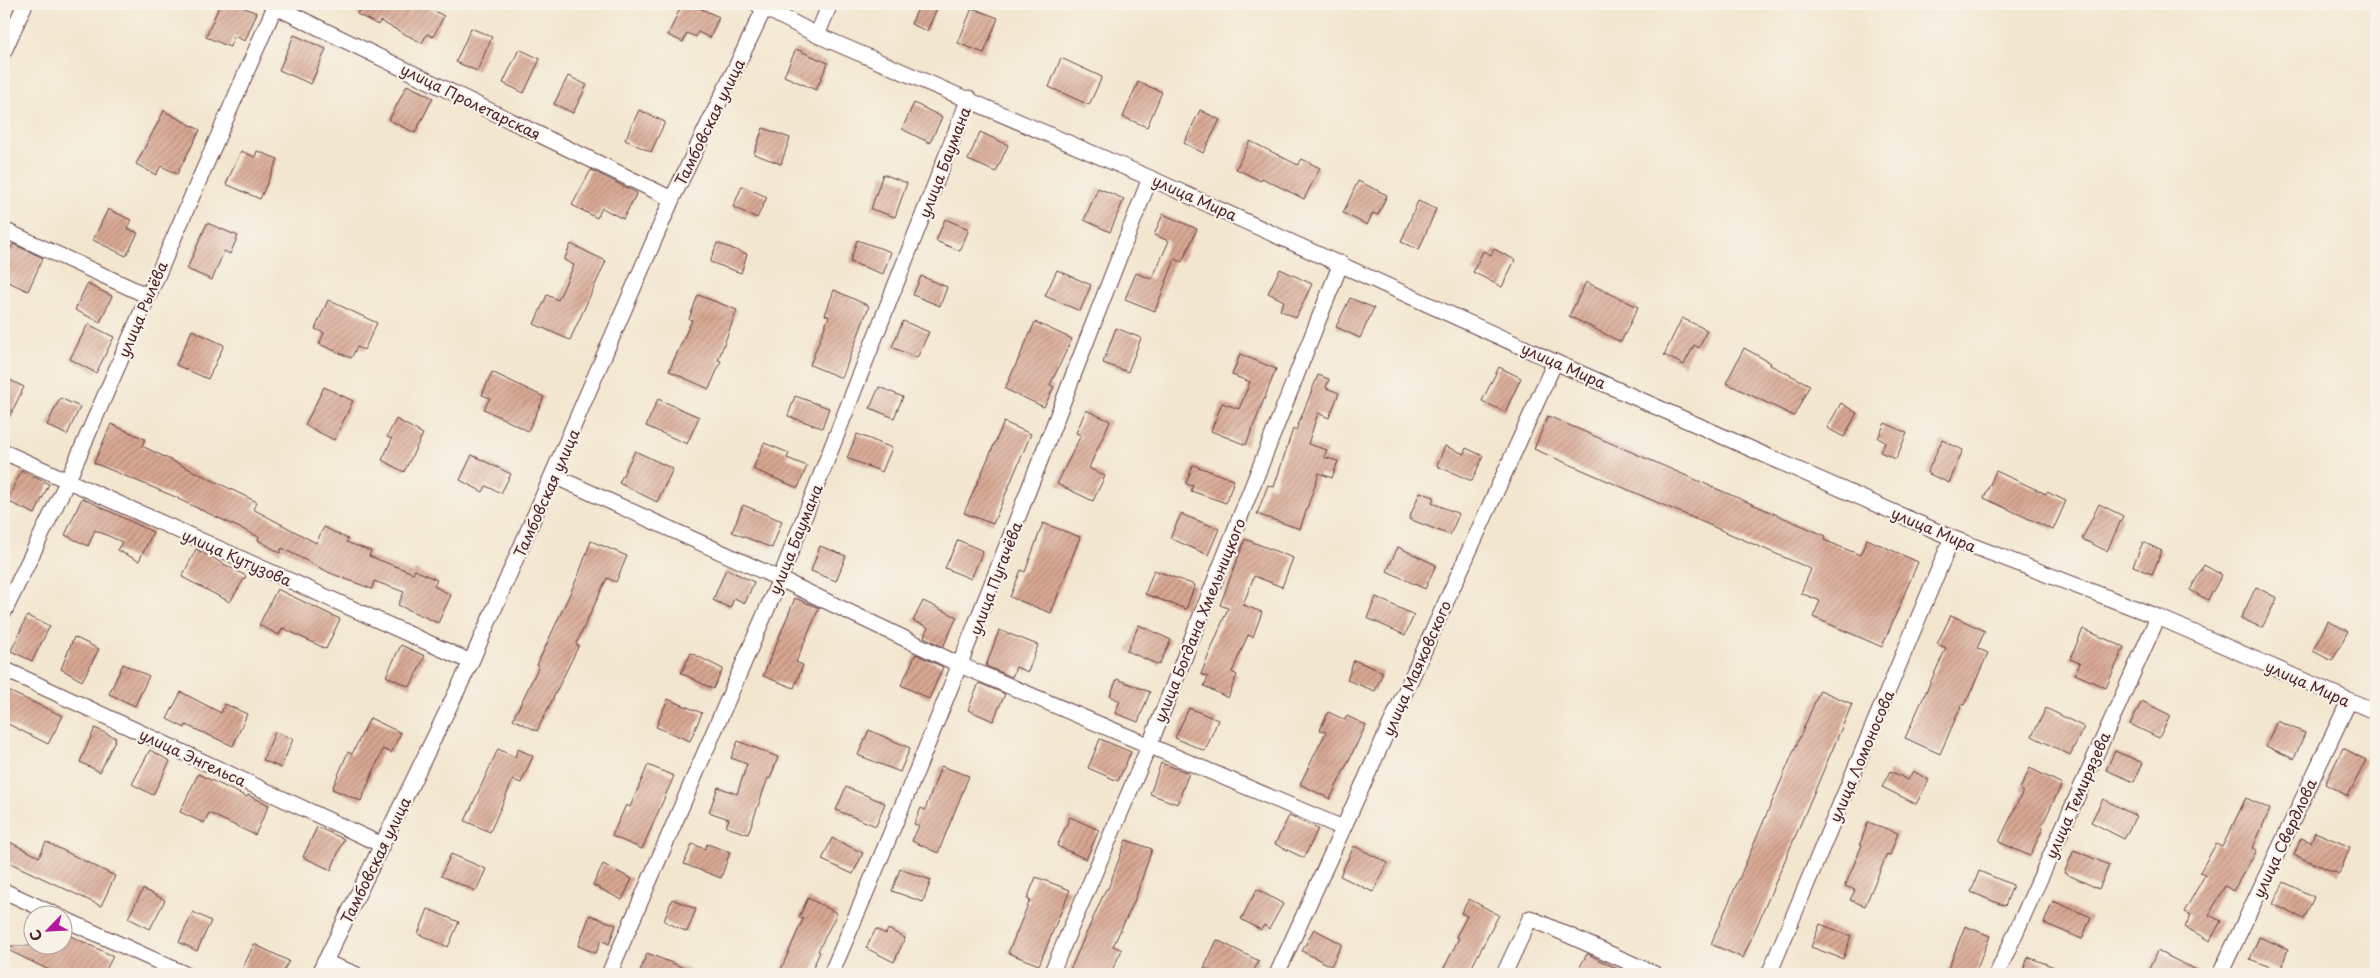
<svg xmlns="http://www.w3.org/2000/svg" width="2380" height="978" viewBox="0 0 2380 978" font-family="'Playpen Sans',sans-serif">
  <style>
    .building { fill: url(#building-hatch) }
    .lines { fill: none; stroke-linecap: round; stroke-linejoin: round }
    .minor-casing { stroke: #633d44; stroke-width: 17 }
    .minor { stroke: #fff; stroke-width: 15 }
    .labels { text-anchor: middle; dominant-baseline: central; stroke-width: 4.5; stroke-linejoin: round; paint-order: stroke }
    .street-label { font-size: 15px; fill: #4a1f2b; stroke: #f7f3e8 }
  </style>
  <defs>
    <pattern id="building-hatch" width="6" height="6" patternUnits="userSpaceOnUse" patternTransform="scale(1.25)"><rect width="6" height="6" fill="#d8a893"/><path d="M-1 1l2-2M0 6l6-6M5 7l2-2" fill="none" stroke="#b18878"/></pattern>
  </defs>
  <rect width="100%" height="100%" fill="#f7f3e8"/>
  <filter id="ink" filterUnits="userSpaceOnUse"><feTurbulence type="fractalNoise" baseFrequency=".02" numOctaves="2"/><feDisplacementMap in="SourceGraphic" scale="10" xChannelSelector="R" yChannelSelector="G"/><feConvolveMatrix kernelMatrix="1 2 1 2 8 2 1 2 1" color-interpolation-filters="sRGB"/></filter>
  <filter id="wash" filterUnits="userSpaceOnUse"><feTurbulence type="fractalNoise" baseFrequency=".0096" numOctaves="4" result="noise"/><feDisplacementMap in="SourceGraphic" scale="20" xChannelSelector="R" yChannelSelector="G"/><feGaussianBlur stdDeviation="1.12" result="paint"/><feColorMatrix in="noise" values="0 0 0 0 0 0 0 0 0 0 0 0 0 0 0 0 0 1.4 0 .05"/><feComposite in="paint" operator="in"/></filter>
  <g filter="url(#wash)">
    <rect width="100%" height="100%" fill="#f3e6cf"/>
    <g id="blocks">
      <path class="building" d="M220,4H235L257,13L245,41L234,36L230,47L206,37Z
        M362,4H421L444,16L433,37L427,34L422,43L380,21L378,25L357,14Z
        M682,4H691L719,17L710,38L698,32L696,37L687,33L683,42L668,35Z
        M920,4H939L927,31L911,24Z
        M972,8L998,18L984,53L958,43Z
        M471,28L492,37L477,71L456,62Z
        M294,35L326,49L311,84L279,70Z
        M519,49L540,59L524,93L503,83Z
        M796,49L828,63L816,90L784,76Z
        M1061,58L1102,77L1089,105L1049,87Z
        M568,76L587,85L573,113L554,104Z
        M1138,82L1162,92L1147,127L1123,117Z
        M407,85L433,98L415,133L389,120Z
        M914,103L942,117L930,143L902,129Z
        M639,110L665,122L651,152L625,140Z
        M1200,110L1220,120L1203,153L1184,143Z
        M164,111L200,130L177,174L161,166L156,175L136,164Z
        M763,128L790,138L781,164L754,154Z
        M980,132L1008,145L996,172L968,160Z
        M1250,141L1298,165L1302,159L1320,168L1304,199L1262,178L1261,181L1236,169Z
        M241,151L255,157L257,151L278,159L260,199L226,184Z
        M591,170L637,193L623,219L602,208L597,218L572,205Z
        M883,174L907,183L895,217L871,209Z
        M1358,181L1387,195L1378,215L1373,213L1367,225L1343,213Z
        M742,186L767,197L757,218L733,207Z
        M1098,188L1124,199L1110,232L1084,220Z
        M1418,201L1436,209L1419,250L1401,242Z
        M108,209L131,220L127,228L138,233L126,256L93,240Z
        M1163,214L1197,229L1182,262L1175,259L1155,311L1125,299L1136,273L1152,279L1169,241L1154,235Z
        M945,219L969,229L960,251L936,241Z
        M207,223L238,236L230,254L224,251L212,280L187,269Z
        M857,240L891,252L883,274L850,262Z
        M717,243L747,254L741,273L710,262Z
        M13,244L43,258L28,291L4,280V263Z
        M571,244L606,261L570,340L534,324L547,295L558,300L574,265L564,260Z
        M1494,249L1515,260L1502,287L1473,272L1483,251L1491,255Z
        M1280,269L1312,284L1296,318L1280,310L1284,301L1268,293Z
        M1057,270L1091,285L1080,311L1045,296Z
        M921,276L947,287L940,306L913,295Z
        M1586,282L1638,307L1621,342L1569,316Z
        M87,284L112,296L100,322L75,310Z
        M834,290L869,306L842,378L810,365L829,316L825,315Z
        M698,295L737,310L718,360L721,361L709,389L669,371L692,320L689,319Z
        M1350,298L1374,308L1360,338L1336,327Z
        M328,300L377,323L364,350L357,347L351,358L319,344L324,333L315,329Z
        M1682,318L1707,330L1699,348L1694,345L1684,365L1664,355Z
        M903,321L929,332L917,358L892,347Z
        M1035,322L1072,339L1050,385L1054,387L1044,407L1005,389Z
        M88,324L114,337L96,373L70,359Z
        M1116,328L1141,338L1128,372L1103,363Z
        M192,330L224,345L208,379L176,365Z
        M1744,348L1771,363L1770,365L1810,385L1794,416L1726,383Z
        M1240,354L1276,369L1246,445L1211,431L1222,403L1239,409L1250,382L1232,375Z
        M1499,367L1521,378L1505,412L1482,401Z
        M492,372L544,397L528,431L484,409L490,398L482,395Z
        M1318,375L1329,379L1326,388L1339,393L1329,418L1318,413L1308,444L1327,450L1324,457L1338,461L1332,478L1319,473L1300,529L1257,514L1268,485L1274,487L1293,429L1296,430Z
        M4,377L24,387L4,428Z
        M324,387L353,401L334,440L305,425Z
        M879,387L903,397L894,418L870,408Z
        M795,396L829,408L822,428L788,416Z
        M60,398L80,407L67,435L47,425Z
        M658,399L699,417L687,444L646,426Z
        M1841,403L1857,413L1844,437L1827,428Z
        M1086,410L1110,421L1089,468L1105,476L1093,501L1057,484L1081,435L1076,433Z
        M1548,416L1826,536L1824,540L1860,555L1867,539L1918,562L1882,647L1813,617L1820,601L1801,593L1811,569L1534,449Z
        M396,419L423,434L404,472L382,460L392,439L387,437Z
        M1004,422L1031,434L993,524L964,513Z
        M1885,423L1907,433L1896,459L1880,452L1885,442L1878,438Z
        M111,424L145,439L142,446L257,502L253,509L316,543L324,527L348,539L346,542L371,551L369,556L413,573L415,570L437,580L434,586L451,595L438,623L398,605L404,592L374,581L372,589L330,573L282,548L280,553L258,540L259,537L178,499V498L94,463Z
        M857,434L892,448L882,472L847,458Z
        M1942,440L1963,450L1949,483L1927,473Z
        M764,443L789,453L787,458L807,466L798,488L753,469Z
        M1445,446L1464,454L1466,448L1483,456L1472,481L1437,466Z
        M635,451L673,469L657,502L619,483Z
        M472,455L511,474L501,493L486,486L483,492L460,480Z
        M1193,465L1234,480L1226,503L1191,491L1193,486L1186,484Z
        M21,471L49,484L35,514L7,501Z
        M1996,471L2046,494L2047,492L2066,501L2053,530L1984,498Z
        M1420,492L1434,497L1432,503L1459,514L1450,535L1409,519Z
        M82,498L153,532L139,561L117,550L122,542L95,530L88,546L65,535Z
        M2099,504L2123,516L2107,551L2082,539Z
        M743,505L782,521L772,548L732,532Z
        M1181,514L1219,529L1208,555L1170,538Z
        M1043,523L1080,537L1051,613L1010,597L1021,570L1025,572Z
        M1245,539L1293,558L1282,587L1254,576L1243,605L1262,612L1253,637L1248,635L1232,672L1237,675L1228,698L1204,686L1208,677L1201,674L1228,608L1220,605Z
        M958,540L983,551L971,579L945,568Z
        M591,541L627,556L616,582L607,578L576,644L579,645L537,731L513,719L539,666L537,665L578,576Z
        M2143,542L2162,551L2152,574L2133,566Z
        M820,546L846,556L836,581L811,571Z
        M1398,547L1436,565L1425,589L1387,571Z
        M196,549L246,576L230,602L182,577Z
        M2204,565L2222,575L2208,600L2190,590Z
        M726,569L754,582L745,603L734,598L730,608L713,600Z
        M1154,570L1195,585L1186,609L1145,594Z
        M2256,587L2277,598L2262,628L2241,618Z
        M277,589L340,619L326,649L283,628L279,635L259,625Z
        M1376,597L1414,615L1405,635L1367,618Z
        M795,598L819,608L796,662L803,665L794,688L763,676Z
        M923,601L957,617L943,647L924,637L928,627L913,621Z
        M1951,615L1985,631L1977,648L1988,653L1965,705L1962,704L1940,754L1905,738L1946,648L1937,644Z
        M27,616L50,626L32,661L11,651Z
        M2328,621L2348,631L2332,661L2313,651Z
        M1139,625L1171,640L1159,665L1127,651Z
        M2083,629L2124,647L2106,688L2075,674L2080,663L2070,659Z
        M999,630L1038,645L1028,672L1016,667L1012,677L986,666Z
        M74,637L99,649L82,681L61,669Z
        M401,645L425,656L410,687L386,676Z
        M691,653L723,669L713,689L681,673Z
        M916,654L943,667L929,699L901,685Z
        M1354,660L1383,672L1375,691L1347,680Z
        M123,664L149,676L135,706L109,694Z
        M1117,679L1150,692L1138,722L1115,713L1120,701L1110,696Z
        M979,683L1005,694L993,721L968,710Z
        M4,689L63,716L48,744L4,722Z
        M1820,690L1852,704L1743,958L1711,944Z
        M181,692L221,713L225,704L247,714L233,746L186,725L185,728L167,719Z
        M668,699L702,713L690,741L656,727Z
        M2142,701L2170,715L2159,738L2130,724Z
        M1189,708L1218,720L1205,751L1175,738Z
        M2046,708L2084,727L2070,755L2032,736Z
        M1328,712L1345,720L1347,716L1366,725L1330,799L1300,784L1326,732L1320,730Z
        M370,718L401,733L391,753L383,749L361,801L332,789L348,752L352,754Z
        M2277,721L2305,733L2294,759L2266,746Z
        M95,728L116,738L100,772L80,762Z
        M869,730L910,748L900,772L858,755Z
        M275,732L293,739L281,768L263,760Z
        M1100,739L1131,752L1118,781L1088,768Z
        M738,741L778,757L770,779L768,778L748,834L726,827L729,819L709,812L718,787L737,794L747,764L731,758Z
        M2343,748L2366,760L2348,796L2325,784Z
        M498,749L515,757L518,749L533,756L521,783L513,780L490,832L465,821Z
        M150,750L170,761L153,795L132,784Z
        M2115,751L2143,763L2134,782L2106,770Z
        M1161,763L1189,773L1177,804L1150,794Z
        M648,765L674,776L642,849L612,836L626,805L630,807Z
        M941,766L969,776L938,853L912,841L919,826L914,824L921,808L925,810Z
        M2030,768L2062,784L2041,827L2043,828L2030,856L1999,842L2023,791L2020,789Z
        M1890,771L1908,780L1913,771L1929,780L1916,804L1882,787Z
        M198,774L247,797L248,795L269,805L255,835L209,813L204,823L180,812Z
        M846,787L885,803L876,826L836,810Z
        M2246,798L2270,809L2253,848L2257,850L2233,891L2225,886L2209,915L2221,921L2210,941L2185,927L2191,915L2184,912L2205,875L2200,872L2216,844L2222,847Z
        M2103,799L2136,816L2124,839L2091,822Z
        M1289,816L1318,829L1304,858L1275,844Z
        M1070,817L1099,830L1086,859L1057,846Z
        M1868,822L1898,833L1890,855L1887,854L1865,906L1850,900L1855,890L1845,886L1862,845L1860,844Z
        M317,827L344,839L331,870L303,857Z
        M2315,832L2350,847L2339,874L2294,855L2301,838L2311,842Z
        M832,838L863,853L853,874L822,860Z
        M4,839L39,857L46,842L115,876L101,906L4,860Z
        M1126,840L1152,849L1134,902L1113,946L1122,950L1110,974H1079L1070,970L1106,889H1108Z
        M692,844L705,849L707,844L730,852L721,878L684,864Z
        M1354,846L1388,863L1373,892L1340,876Z
        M2074,850L2109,865L2099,889L2064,873Z
        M451,854L486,869L476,891L441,876Z
        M603,864L632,879L622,900L593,885Z
        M900,869L931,880L923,902L892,891Z
        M1979,871L2013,885L2005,906L1971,892Z
        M1036,877L1070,890L1039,965L1008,953L1030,900L1027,899Z
        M2284,882L2314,897L2304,919L2273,904Z
        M143,889L165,900L150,929L128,918Z
        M1257,889L1283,904L1269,929L1264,925L1261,930L1241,919Z
        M808,898L837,913L818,951L820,952L810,974H779L803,919L799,917Z
        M672,899L696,909L687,932L664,921Z
        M1469,899L1499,915L1468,974H1441L1459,938L1456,937L1467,916L1461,913Z
        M2053,901L2091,917L2082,939L2044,923Z
        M428,909L459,922L448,947L418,934Z
        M193,912L211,921L197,951L179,942Z
        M590,915L616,925L609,944L601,940L596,953L578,946Z
        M1820,924L1851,936L1843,959L1811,947Z
        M1965,926L1990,936L1975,974H1946Z
        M876,929L886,934L888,929L905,938L894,962L866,948Z
        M1314,929L1342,944L1331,966L1302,951Z
        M62,932L113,956L104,974H57L4,948V946H62Z
        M2259,937L2288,949L2280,971L2250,959Z
        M1217,940L1259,961L1252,974H1217L1204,968Z
        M254,944L289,961L282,974H240Z
        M2157,951L2205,974H2147Z
        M647,953L699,974H639Z
        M1587,954H1588L1627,974H1576Z
        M2028,957L2070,973V974H2022Z"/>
    </g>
  </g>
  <g filter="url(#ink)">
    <use href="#blocks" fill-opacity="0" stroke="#633d44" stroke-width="1"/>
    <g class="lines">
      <g class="minor-casing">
        <path id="minor" d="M270,4L672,199
          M757,4L817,35L1150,178L1555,362L1952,538L2158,617L2376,712
          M817,35L830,4
          M4,51L25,4
          M4,230L148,296
          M4,452L471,662
          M554,476L780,579L960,665L1343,828
          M4,612L68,480L276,4
          M4,669L382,845
          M4,891L58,916
          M62,918L185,974
          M324,962L355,974
          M319,974L471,662L672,199L765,7
          M609,974L780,579L969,98
          M831,974C945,712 1046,444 1150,178
          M1051,974L1150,744L1341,263
          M1277,974L1555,362
          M1504,974L1530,918L1655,974
          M1769,974L1952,538
          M1997,974L2158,617
          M2220,974L2349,701"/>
      </g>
      <use href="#minor" class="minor"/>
    </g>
  </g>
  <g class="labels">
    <g class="street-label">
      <text transform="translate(471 101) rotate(26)">улица Пролетарская</text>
      <text transform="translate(709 122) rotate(-64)">Тамбовская улица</text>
      <text transform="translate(944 162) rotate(-69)">улица Баумана</text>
      <text transform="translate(1195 197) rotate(24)">улица Мира</text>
      <text transform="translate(142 309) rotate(-67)">улица Рылёва</text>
      <text transform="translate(1564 365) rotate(24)">улица Мира</text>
      <text transform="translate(546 493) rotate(-66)">Тамбовская улица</text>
      <text transform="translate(1934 529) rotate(23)">улица Мира</text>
      <text transform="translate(795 539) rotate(-68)">улица Баумана</text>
      <text transform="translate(237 557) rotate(24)">улица Кутузова</text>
      <text transform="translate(995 578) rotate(-69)">улица Пугачёва</text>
      <text transform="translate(1199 620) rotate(-68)">улица Богдана Хмельницкого</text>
      <text transform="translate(1416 668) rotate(-66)">улица Маяковского</text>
      <text transform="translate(2308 683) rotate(24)">улица Мира</text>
      <text transform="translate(1861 756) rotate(-67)">улица Ломоносова</text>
      <text transform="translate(193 757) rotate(25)">улица Энгельса</text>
      <text transform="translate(2077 795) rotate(-66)">улица Темирязева</text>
      <text transform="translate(2284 838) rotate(-65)">улица Свердлова</text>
      <text transform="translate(375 860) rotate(-64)">Тамбовская улица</text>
    </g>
  </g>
  <rect width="2380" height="978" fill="none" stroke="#f7f3e8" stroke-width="20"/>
  <g transform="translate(48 930) rotate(246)"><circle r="24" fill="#f7f3e8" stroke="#b29e9c"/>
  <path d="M0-4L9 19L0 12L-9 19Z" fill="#b5179e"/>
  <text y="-8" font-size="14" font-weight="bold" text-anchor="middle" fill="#4a1f2b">С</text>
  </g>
</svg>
